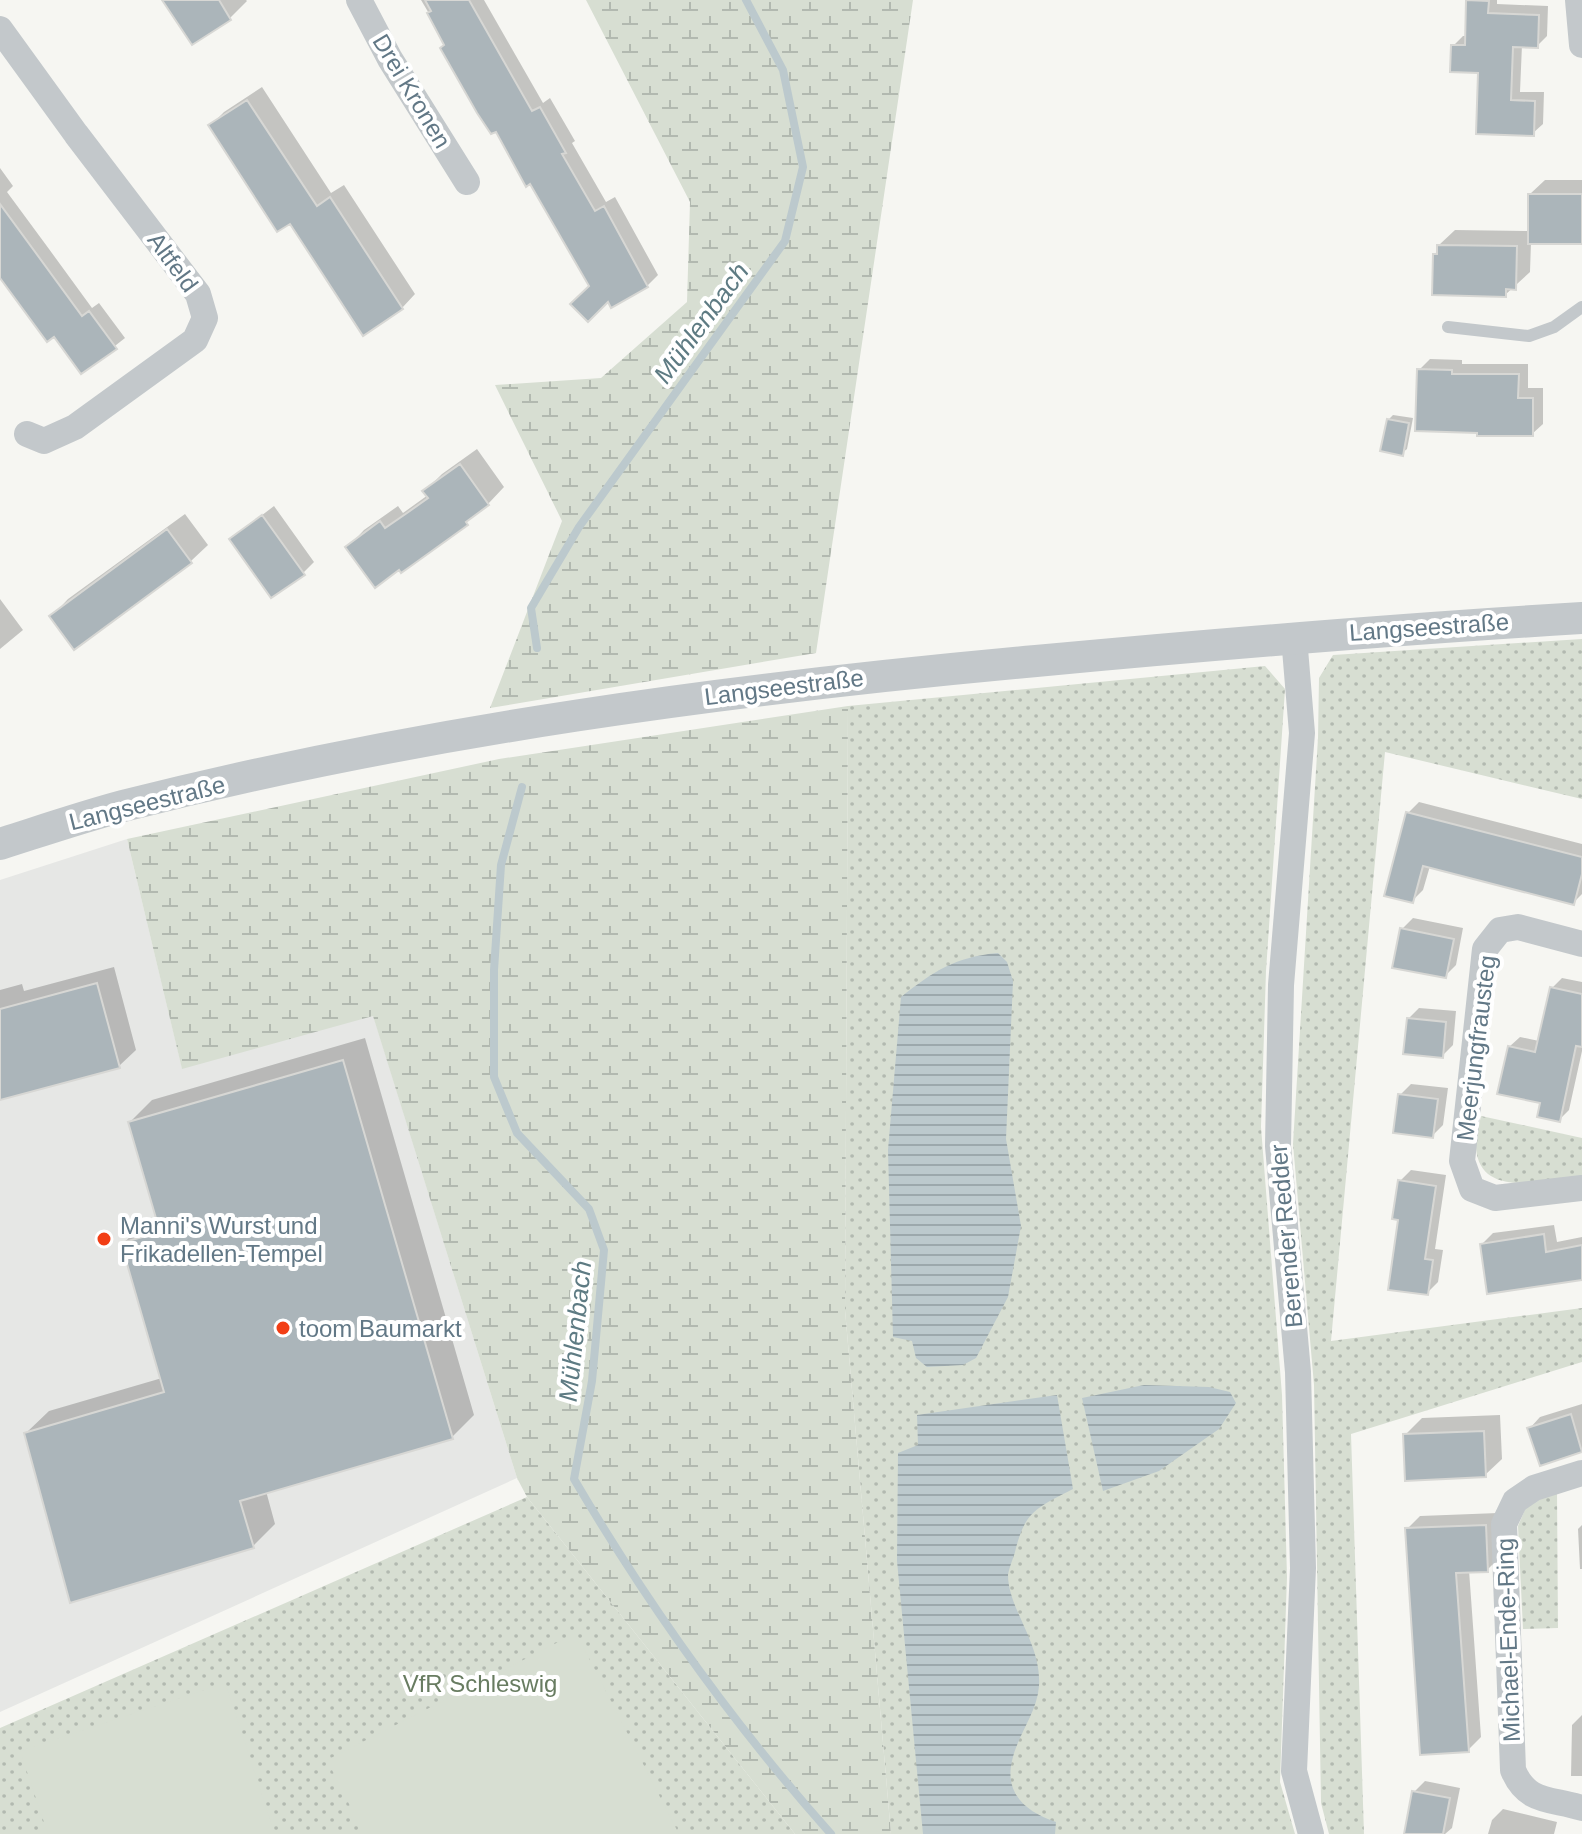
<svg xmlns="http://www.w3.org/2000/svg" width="1582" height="1834" viewBox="0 0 1582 1834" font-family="Arial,sans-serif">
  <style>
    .built { fill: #e6e7e5 }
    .grass { fill: url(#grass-dots) }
    .wetland { fill: url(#wetland-marsh) }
    .pitch { fill: #d7ded2 }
    .water { fill: url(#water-rules) }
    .shadow { fill: #0003 }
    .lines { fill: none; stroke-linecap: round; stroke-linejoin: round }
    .stream { stroke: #bcc9cd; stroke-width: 8 }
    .building { fill: #abb5ba; stroke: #d7d7d4; stroke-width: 2 }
    .service { stroke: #c3c8cb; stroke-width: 12 }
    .minor { stroke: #c3c8cb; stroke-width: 26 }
    .tertiary { stroke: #c3c8cb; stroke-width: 32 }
    .poi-dot { fill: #f23e15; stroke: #fff; stroke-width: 3 }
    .labels { text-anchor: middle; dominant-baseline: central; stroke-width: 8; stroke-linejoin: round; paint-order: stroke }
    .street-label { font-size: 24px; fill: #627886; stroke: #fff }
    .poi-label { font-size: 24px; fill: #627886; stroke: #fff; text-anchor: start }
    .park-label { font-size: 24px; fill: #687c61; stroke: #fff }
    .water-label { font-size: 26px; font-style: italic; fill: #5e7b83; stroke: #fff }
  </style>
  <defs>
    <pattern id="grass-dots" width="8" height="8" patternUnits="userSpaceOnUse" patternTransform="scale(2)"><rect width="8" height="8" fill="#d7ded2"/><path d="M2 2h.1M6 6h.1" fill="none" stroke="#b2b9b0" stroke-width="1.8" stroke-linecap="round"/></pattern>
    <pattern id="wetland-marsh" width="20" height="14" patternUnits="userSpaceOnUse" patternTransform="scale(2)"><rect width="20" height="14" fill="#d7ded2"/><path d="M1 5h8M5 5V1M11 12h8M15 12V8" fill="none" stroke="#b2b9b0"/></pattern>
    <pattern id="water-rules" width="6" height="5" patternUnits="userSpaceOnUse" patternTransform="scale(2)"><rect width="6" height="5" fill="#bcc9cd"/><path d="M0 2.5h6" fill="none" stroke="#9ca8ac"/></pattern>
  </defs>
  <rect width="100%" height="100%" fill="#f6f6f2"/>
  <path class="built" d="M127,839L182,1068L373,1015L517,1478L0,1712V880Z"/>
  <path class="grass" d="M1582,639V799L1385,752L1331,1341L1582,1308V1362L1351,1434L1364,1834H1329L1321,1803L1314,1385L1293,1144L1318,738L1319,678L1333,655Z
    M1265,666L1285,689L1266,971L1261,1127L1282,1395L1287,1577L1280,1782L1295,1834H891L845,1310L848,706Z
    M1481,1116L1582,1138V1176C1547,1180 1480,1200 1476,1148C1475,1138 1479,1126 1481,1116Z
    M1557,1491L1558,1628L1523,1629L1518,1526L1527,1505Z
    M527,1497L795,1834H0V1728Z"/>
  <path class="wetland" d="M586,0H913L816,653L490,708L562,521L495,385L601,378L687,302L690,202Z
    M848,706L845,1310L891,1834H795L527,1497L517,1478L373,1016L182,1069L127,839L499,759Z"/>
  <path class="pitch" d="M576,1633L679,1834H364L327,1760Z
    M225,1683L275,1834H48L20,1751Z"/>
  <path class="water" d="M998,953L1007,962L1013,981L1006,1139L1021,1226L1008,1297L976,1358L963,1365L927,1367L916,1358L912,1341L893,1337L888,1150L901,997C934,971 955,957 998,953Z
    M1144,1385L1209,1387L1230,1392L1236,1403L1219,1429L1159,1471L1103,1491L1082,1398Z
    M1057,1395L1073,1489C1037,1508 1025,1510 1015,1552C1013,1559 1009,1568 1008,1575C1008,1609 1042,1644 1039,1686C1037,1713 1017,1736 1012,1761C1004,1795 1028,1813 1056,1822L1055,1834H923L897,1561L898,1453L918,1445L917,1415Z"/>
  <path class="shadow" d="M164,0H246L247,1L230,18L192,43Z
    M421,0H484L543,103L550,98L575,141L572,143L606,202L615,197L658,275L647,286L612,306L591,286Z
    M1468,0H1497V4L1548,6L1547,36L1537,46L1522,45L1520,92H1544L1543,124L1533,133L1480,71L1453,46L1463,36H1467Z
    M262,87L331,193L344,185L415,294L402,308L290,221L210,126L224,112Z
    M0,168L13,186L7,192L49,249L92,308L99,303L125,338L82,372L54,334L0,274Z
    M1545,180H1582V243L1531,242L1530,272L1505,295L1435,255L1439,245L1455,230L1530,231V194Z
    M1430,359L1462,360V364H1528V388H1543V424L1532,434L1419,370Z
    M1393,415L1413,418L1407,449L1402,453L1388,420Z
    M477,449L504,487L488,504L348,547L364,530L398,506L403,513L428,495L425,491L442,474Z
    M274,506L314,562L303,573L231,539Z
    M185,514L208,545L191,561L74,647L52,616L68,599Z
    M0,599L23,630L0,649Z
    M1419,802L1582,844V894L1573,903L1430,866L1423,890L1412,901L1408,813Z
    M1413,918L1463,928L1456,965L1445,976L1402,929Z
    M114,967L136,1050L119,1066L0,1098V990L22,984L24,991Z
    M1562,978L1582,982V1051L1569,1110L1559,1120L1542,1102L1509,1047L1520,1037L1539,1041L1552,988Z
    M1419,1008L1456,1011L1453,1045L1442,1056L1408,1019Z
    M365,1038L474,1415L452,1437L266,1491L275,1524L253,1546L26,1433L49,1411L162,1378L123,1244L145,1221L158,1218L130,1122L152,1100Z
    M1411,1084L1448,1088L1443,1125L1432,1136L1400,1095Z
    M1411,1170L1446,1175L1435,1249L1443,1250L1438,1282L1427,1293L1401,1218L1400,1181Z
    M1554,1225L1557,1242L1582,1237V1278L1482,1244L1493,1233Z
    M1582,1404V1450L1541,1463L1530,1428L1540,1417Z
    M1500,1415L1502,1459L1485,1475L1405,1435L1422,1418Z
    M1498,1513L1500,1557L1487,1570H1469L1481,1737L1468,1750L1407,1529L1420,1516Z
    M1582,1525V1569H1580L1578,1529Z
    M1582,1715V1776H1571L1572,1725Z
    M1425,1781L1460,1788L1452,1828L1445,1834H1418L1414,1792Z
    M1503,1809L1557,1822L1554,1834H1488L1492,1820Z"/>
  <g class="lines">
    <path class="stream" d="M537,648L531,608L579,527L785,241L803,167L783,70L746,0
      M522,787L501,865L494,970V1077L517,1133L589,1209L604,1250L592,1381L574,1479C648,1605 734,1725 831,1834"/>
  </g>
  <path class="building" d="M162,0H219L231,20L192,45Z
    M425,0H469L532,111L540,107L566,153L562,154L595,211L604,206L648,287L611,308L608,302L588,322L570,304L589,286L530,184L526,187L496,132L491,134L477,113L440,48L444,45L427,13L431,11Z
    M1466,0L1489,1L1488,13L1539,15L1538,48L1513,47L1511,100L1535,101L1534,136L1476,134L1478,73L1450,72L1451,45H1465Z
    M247,100L317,206L330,197L403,309L363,336L290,224L277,232L208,125Z
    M1528,194H1582V244H1528Z
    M0,204L82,316L89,311L117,349L81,374L54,337L47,342L0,278Z
    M1437,245L1517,246L1516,290L1506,289V297L1432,295L1433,254H1437Z
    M1417,369L1452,370V374H1519L1518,398H1533V436H1477V433L1415,431Z
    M1387,419L1409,423L1403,456L1380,451Z
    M460,464L489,505L466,522L468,525L411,566L401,573L399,570L375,588L345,547L380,521L385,528L407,513L428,498L422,491Z
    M262,515L305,575L271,598L229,539Z
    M167,529L192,563L74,650L49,616Z
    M1406,812L1582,857V874L1574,905L1423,866L1413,903L1384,896Z
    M1400,928L1454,939L1446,978L1392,968Z
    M97,983L120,1068L0,1100V1009Z
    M1550,987L1582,994V1047L1576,1046L1560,1122L1537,1117L1540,1103L1497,1094L1508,1046L1535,1052Z
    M1407,1018L1446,1022L1443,1058L1403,1054Z
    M343,1060L453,1439L240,1501L254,1548L70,1603L24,1433L164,1392L121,1243L160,1232L128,1122Z
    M1398,1094L1438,1099L1433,1138L1393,1133Z
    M1398,1180L1436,1186L1425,1259L1433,1260L1428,1295L1388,1290L1398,1220L1392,1219Z
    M1544,1234L1546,1252L1582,1245V1280L1487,1294L1480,1244Z
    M1571,1414L1582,1452L1540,1466L1527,1428Z
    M1484,1431L1486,1477L1405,1481L1403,1434Z
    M1486,1525L1488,1572L1456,1573L1469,1752L1420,1755L1405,1528Z
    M1412,1791L1450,1798L1443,1834H1404Z"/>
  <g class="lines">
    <path class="service" d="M1448,327L1529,336L1554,327L1582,307"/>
    <path class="minor" d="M359,0L390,59L467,182
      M1578,0L1582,45
      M0,29L76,134L198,294L205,318L195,340L75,427L44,441L27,434
      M1294,637L1302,733L1281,985L1278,1146L1298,1372L1303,1568L1294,1771L1311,1834
      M1582,944L1518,927L1500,930L1485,949L1462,1161L1472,1189L1495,1198L1582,1188
      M1582,1473L1534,1488L1515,1501L1504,1524L1513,1770C1527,1804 1551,1798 1582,1808"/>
    <path class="tertiary" d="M0,844C41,831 82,817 123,806C423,730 729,689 1036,661C1218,644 1400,629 1582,618"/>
  </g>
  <g class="poi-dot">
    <circle cx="104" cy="1239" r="8"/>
    <circle cx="283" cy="1328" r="8"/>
  </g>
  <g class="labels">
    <g class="street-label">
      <text transform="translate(412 91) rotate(59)">Drei Kronen</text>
      <text transform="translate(173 262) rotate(54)">Altfeld</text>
      <text transform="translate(1429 627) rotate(-4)">Langseestraße</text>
      <text transform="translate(784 687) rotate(-7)">Langseestraße</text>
      <text transform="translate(147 803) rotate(-14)">Langseestraße</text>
      <text transform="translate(1476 1048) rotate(-83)">Meerjungfrausteg</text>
      <text transform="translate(1286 1236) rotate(-95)">Berender Redder</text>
      <text transform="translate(1508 1640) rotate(-92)">Michael-Ende-Ring</text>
    </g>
    <g class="poi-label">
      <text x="120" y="1225">Manni's Wurst und<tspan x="120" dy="28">Frikadellen-Tempel</tspan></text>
      <text x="299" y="1328">toom Baumarkt</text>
    </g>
    <g class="park-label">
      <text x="480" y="1683">VfR Schleswig</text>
    </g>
    <g class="water-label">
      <text transform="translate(701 323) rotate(-54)">Mühlenbach</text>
      <text transform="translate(575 1331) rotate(-84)">Mühlenbach</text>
    </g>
  </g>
</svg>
